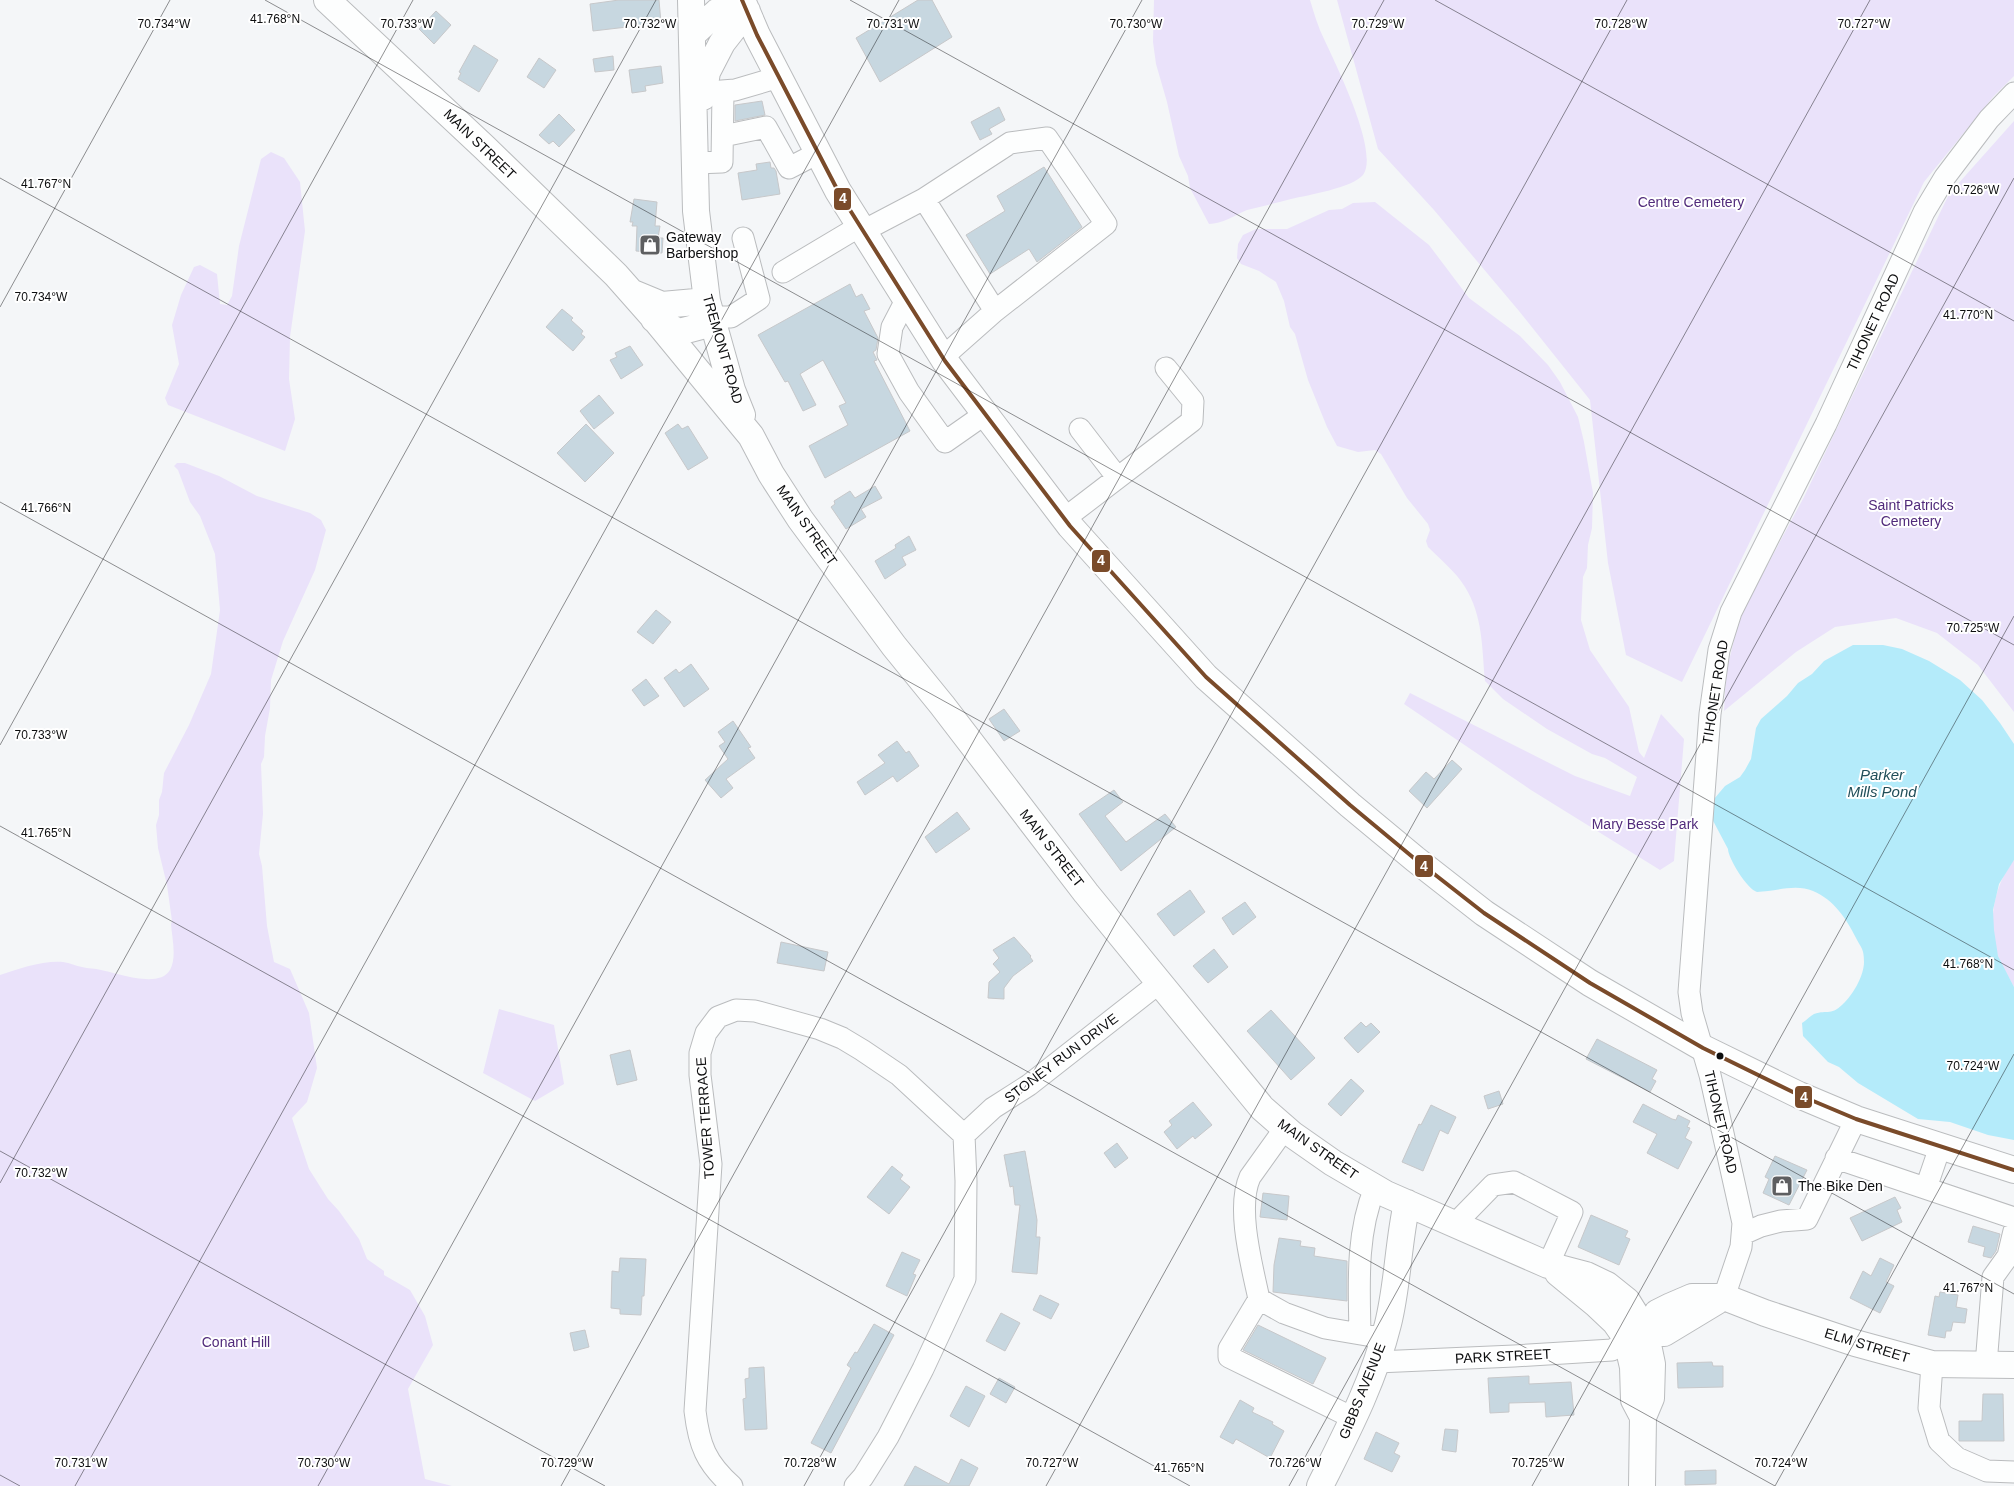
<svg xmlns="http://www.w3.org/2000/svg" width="2014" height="1486" viewBox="0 0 2014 1486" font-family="Arial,sans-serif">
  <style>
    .green { fill: #eae2fa }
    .water { fill: #b4ebfa }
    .building { fill: #c7d7e0; stroke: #c7c8ca }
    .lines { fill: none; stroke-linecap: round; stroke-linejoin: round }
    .minor-casing { stroke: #babcbe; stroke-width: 23 }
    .major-casing { stroke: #babcbe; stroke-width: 28 }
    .minor { stroke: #fdfefe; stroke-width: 21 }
    .major { stroke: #fdfefe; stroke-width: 26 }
    .bus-1-casing { stroke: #fff; stroke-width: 8 }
    .bus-1 { stroke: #7a4b2a; stroke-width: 4 }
    .ticks { fill: none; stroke: #0d0e0f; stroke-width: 1; stroke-opacity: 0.45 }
    .bus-dot { fill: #0d0e0f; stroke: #fff; stroke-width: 2 }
    .labels { text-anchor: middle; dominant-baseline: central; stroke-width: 4; stroke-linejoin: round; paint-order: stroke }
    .street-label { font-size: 14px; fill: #0d0e0f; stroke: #fff }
    .park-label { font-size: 14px; fill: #512b7b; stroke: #fff }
    .poi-label { font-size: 14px; fill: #0d0e0f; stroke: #fff; text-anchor: start }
    .water-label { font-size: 15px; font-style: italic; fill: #204e59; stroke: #fff }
    .ticks-label { font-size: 12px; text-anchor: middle; fill: #0d0e0f; stroke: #fff; stroke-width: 4; stroke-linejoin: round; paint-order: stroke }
    .line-badge { stroke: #fff; stroke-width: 2 }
    .badge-label { font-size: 14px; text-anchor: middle; font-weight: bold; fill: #fff }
  </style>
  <rect width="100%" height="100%" fill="#f4f6f8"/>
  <path class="green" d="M1154,0H1310C1314,13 1318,27 1324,39C1335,63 1380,152 1363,175C1352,188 1308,195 1291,199C1277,203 1262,206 1247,210C1235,215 1222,224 1209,224L1190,188L1188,176L1179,156L1167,102L1156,64L1153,42Z
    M1337,0H2014V76L1993,97L1924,182L1682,682L1626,655L1608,563L1590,400L1519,311L1434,210L1378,149Z
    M2014,121V712L1978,665L1937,633L1896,618L1835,627L1796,652L1724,711L1726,673L1740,616L1804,497L1949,194Z
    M271,152L284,158L300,182L305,231L290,337L289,379L295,419L285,451L168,405L165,398L179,364L172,325L181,295L194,267L200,265L217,274L220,304L227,305L232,296L239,246L261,159Z
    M1375,202L1429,245L1469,298L1520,336L1548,365L1560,382L1578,417L1584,442L1593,493L1592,528L1588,545L1587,568L1583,577L1581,620L1590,650L1629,707L1639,752L1644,758L1661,714L1684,739L1674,861L1660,870L1531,790L1404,704L1410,693L1575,776L1630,796L1637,777L1605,758L1592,754L1547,729L1503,699L1485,681C1482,648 1483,616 1465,587C1456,572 1440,559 1428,547L1426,541L1430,530L1428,524L1407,498L1381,454L1375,450L1358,452L1337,446L1327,427L1308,380L1295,334L1290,327L1284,301L1276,282L1259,271L1241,264L1237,258L1238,244L1243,235L1256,229H1287L1329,210L1342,209L1353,203Z
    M177,463H185L219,476L257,496L310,513L321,520L326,530L315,570L283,641L271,680L270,708L265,736L264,757L261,764L263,814L259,854L262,866L267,926L274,962L290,969L309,1013L317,1068L307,1102L292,1118L309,1169L328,1199L339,1211L359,1239L367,1259L384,1271V1275L410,1290L425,1316L433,1345L408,1389L425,1479L452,1486H0V975C17,969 45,960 63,962C70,963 76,966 82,967C88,969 95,968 101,970C117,973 159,989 170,970C177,957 172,938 171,924L172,921L167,885L158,848L156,825L159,815V800L162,792L164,773L189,725L211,674L220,610L215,554L200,516L190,502L178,470L174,466Z
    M2014,860V987C2009,977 2002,967 1998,956C1987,925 1993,886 2014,860Z
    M499,1009L554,1025L564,1084L535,1101L483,1073Z"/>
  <path class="water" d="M1853,645H1883L1902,649L1929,661L1960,680L1982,700L2000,723L2014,744V860L1999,884L1993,910L1994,930L1998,956L2014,987V1140L1988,1135L1950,1122L1918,1119L1858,1083L1839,1067L1828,1062L1803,1036L1802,1023C1806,1021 1810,1016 1814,1014C1828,1009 1831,1017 1845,1002C1854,993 1864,975 1864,962C1864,948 1861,948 1856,938C1846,918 1834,900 1813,891C1799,885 1782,889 1768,891C1765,891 1760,892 1757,892C1747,889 1728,858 1728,849L1710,815L1709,805L1725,786L1740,777L1745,770L1751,759L1756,728L1761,719L1787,696L1798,683L1812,674L1824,661Z"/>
  <path class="building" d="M619,0H659L661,23L593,31L590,4Z
    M918,0H932L952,37L880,82L856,38Z
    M436,11L451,25L434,44L419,29Z
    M474,45L498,60L479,92L458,79L461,73L459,72Z
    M613,56L614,70L595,72L593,59Z
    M539,58L556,70L544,88L527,77Z
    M661,66L663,83L645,86L646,91L632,93L629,70Z
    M762,101L765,115L735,121V105Z
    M999,107L1005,120L989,129L992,134L980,140L971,122Z
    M559,114L575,130L559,147L553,141L549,144L539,135Z
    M770,162L771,168H774L776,171L780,194L742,200L738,173L757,170L756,164Z
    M1044,167L1082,227L1037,262L1029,249L990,274L966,235L1005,211L997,196Z
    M634,199L657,202L655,226H660L658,238H663L662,253L636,251L637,226H632L633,222H630Z
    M850,284L856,297L862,294L870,309L864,311L878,338L876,350L873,352L877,360L874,361L910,431L825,478L809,446L848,425L839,406L846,403L823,360L800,374L816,405L803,411L788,381L785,382L758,335Z
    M562,309L573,318L571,320L583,331L581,334L585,337L573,351L546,327Z
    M630,346L643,365L621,379L610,360L617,357L615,353Z
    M599,395L614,413L594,429L580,411Z
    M586,424L614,453L585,482L557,453Z
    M678,424L682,429L688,426L708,458L688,470L665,433Z
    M875,486L882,498L861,509L866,517L846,529L831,507L835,504L834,501L850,491L855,498Z
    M909,536L916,550L902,557L906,565L885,579L875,561L896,548L895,545Z
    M656,610L671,622L653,644L637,632Z
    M691,664L709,689L684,707L664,678L676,669L679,673Z
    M646,679L659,696L644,706L632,690Z
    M1004,709L1020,731L1004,741L989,719Z
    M733,721L751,747L748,748L755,758L726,779L733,788L721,798L705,780L728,759L719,746L725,742L718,732Z
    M897,741L906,753L909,751L919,766L897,782L893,776L865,795L857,782L885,763L878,755Z
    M1452,760L1462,769L1427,808L1409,791L1426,772L1434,779Z
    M1114,790L1123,802L1105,816L1126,842L1165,814L1176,827L1121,871L1079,814Z
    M957,812L970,829L936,853L925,837Z
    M1190,890L1205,912L1174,936L1157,914Z
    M1245,902L1256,917L1233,935L1222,918Z
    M1014,937L1031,956L1030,957L1033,961L1013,976L1004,988V999L988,998L989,982L1000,972L993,964L999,958L993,950Z
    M781,942L828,952L824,971L777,963Z
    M1214,949L1228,967L1208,983L1193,966Z
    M1271,1010L1315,1058L1291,1080L1247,1031Z
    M1361,1022L1366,1027L1371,1023L1380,1032L1358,1053L1344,1038Z
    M1597,1039L1657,1070L1652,1079L1656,1081L1650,1092L1586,1059Z
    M630,1050L637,1080L617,1085L610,1055Z
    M1351,1079L1364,1091L1341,1116L1328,1104Z
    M1499,1091L1503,1104L1488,1109L1484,1096Z
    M1193,1102L1212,1125L1195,1139L1193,1136L1177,1149L1164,1132L1172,1125L1169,1121Z
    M1643,1104L1672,1119L1676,1120L1678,1115L1690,1121L1687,1127L1690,1128L1685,1138L1692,1142L1678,1169L1647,1153L1657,1134L1633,1122Z
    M1431,1105L1456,1117L1448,1134L1440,1130L1423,1171L1402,1162L1419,1124L1421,1125Z
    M1117,1143L1128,1158L1115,1168L1104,1153Z
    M1025,1151L1037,1220L1036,1237H1040L1037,1274L1012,1272L1020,1205H1015L1013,1186L1010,1187L1004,1155Z
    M1775,1156L1807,1170L1789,1205L1763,1193L1769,1179L1765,1177Z
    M892,1166L903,1175L900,1179L910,1187L889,1214L867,1197Z
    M1263,1193L1289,1196L1287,1220L1260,1217Z
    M1895,1197L1901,1208L1897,1210L1902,1222L1862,1241L1850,1218Z
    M1591,1215L1628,1231L1625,1237L1630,1239L1619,1265L1578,1247Z
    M1973,1226L2000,1234L1996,1251L1991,1258L1983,1256L1985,1247L1968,1242Z
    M1279,1238L1301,1241L1300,1246L1315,1248L1314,1256L1347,1261V1301L1273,1292L1274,1265Z
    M902,1252L920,1260L913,1274L916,1275L907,1296L886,1286Z
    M620,1258L646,1259L644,1296H642L641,1315L620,1314V1309L611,1308L612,1271L619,1272Z
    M1880,1258L1894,1265L1886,1282L1894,1286L1880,1313L1850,1298L1863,1271L1871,1276Z
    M1940,1292L1958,1295L1956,1307L1967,1309L1965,1323L1953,1322L1951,1331H1946L1945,1338L1928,1335L1935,1296L1939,1297Z
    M1040,1295L1059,1304L1051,1319L1033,1310Z
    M1001,1313L1020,1323L1005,1351L986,1341Z
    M874,1324L894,1335L831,1453L811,1443L851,1368L847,1365L855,1352L857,1353Z
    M1258,1325L1326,1358L1313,1384L1243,1350Z
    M585,1330L589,1347L574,1351L570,1333Z
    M1712,1362L1713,1366H1723V1387L1678,1388L1677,1363Z
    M764,1367L767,1429L745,1430L743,1399L746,1398L745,1379L749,1378V1368Z
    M1529,1376V1384L1571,1382L1574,1415L1546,1417L1545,1402L1509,1403V1412L1490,1413L1488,1378Z
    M999,1378L1015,1387L1006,1403L990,1394Z
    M966,1386L985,1396L969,1427L950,1416Z
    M1983,1394H2003L2004,1441H1959V1421H1982Z
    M1240,1400L1254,1408L1252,1412L1273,1422L1272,1424L1284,1431L1270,1458L1236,1439L1233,1444L1220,1437Z
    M1445,1429L1458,1430L1456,1452L1442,1450Z
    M1376,1432L1399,1443L1394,1453L1400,1456L1392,1472L1364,1459Z
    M961,1459L978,1468L969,1486H904L915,1466L949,1484Z
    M1716,1470V1484L1685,1485V1471Z"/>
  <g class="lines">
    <g class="minor-casing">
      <path id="minor" d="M709,92L735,90L779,77
        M723,136L766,127L789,168L818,153
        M695,163L722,162L723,91
        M924,199L1010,143L1047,138L1106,224L995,311
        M863,231L924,199L995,311L943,357
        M783,272L860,226
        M906,300L892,327L888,354L909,392L945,442L985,414
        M711,317H731L759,299L743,238
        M1080,429L1117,477
        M1064,519L1192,421L1193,401L1166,368
        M964,1135L993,1108L1029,1085L1159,983
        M1836,1158L2014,1218
        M1926,1188L1940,1147
        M1455,1224L1493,1185L1514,1182L1572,1212L1548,1265
        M1743,1234L1761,1226L1781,1221L1807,1219L1856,1119
        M1724,1297L1741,1247L1743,1223L1710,1075L1692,1013L1689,992L1710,714L1719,650L1731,612L1826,424L1924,212L1945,177L1989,119L2014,93
        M1259,1299C1252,1266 1236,1208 1250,1177L1285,1128
        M1360,1333C1359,1285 1356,1233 1375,1188
        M1377,1362L1514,1356L1612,1350L1627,1341
        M1932,1364L1929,1408L1939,1441L1957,1458L1987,1471L2014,1472
        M1986,1365L1993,1277L2008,1256L2014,1231
        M1353,1418L1229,1357V1349L1259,1299L1284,1313L1325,1328L1384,1338
        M732,1486C706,1463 699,1445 695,1411L711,1164L700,1075V1053L706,1033L718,1017L736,1010L755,1011L820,1029L842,1038L862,1050L899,1075L964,1135L966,1181L965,1279L923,1369L888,1437L863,1477L855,1486"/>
    </g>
    <g class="major-casing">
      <path id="major" d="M327,0L485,148L616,275L654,318L751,436L771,474L800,519L894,646L942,705L1086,893L1262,1108L1293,1135L1333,1163L1386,1194L1548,1265L1586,1275L1607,1285L1627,1301L1645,1330L1652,1364L1651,1398L1643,1417L1642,1486
        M691,0L696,211L707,301L732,390L742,415
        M742,0L757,35L838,191L945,361L1070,526L1206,677L1350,805L1415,859L1484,913L1590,983L1703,1048L1799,1095L1856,1119L2014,1170
        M692,35L717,12L737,0
        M703,97L707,72L722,43L747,11
        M633,293L662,305L707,301
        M654,319L679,332L713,323
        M1558,1273L1597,1305L1615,1322L1622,1332L1627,1341L1633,1367L1634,1400L1643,1417
        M1651,1327L1664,1333L1717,1301
        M1627,1341L1651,1327L1657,1313L1671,1306L1692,1297H1724L1765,1313L1855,1343L1932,1364L2014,1365
        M1320,1486C1346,1434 1374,1381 1388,1324C1398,1284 1398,1243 1407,1203"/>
    </g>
    <use href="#minor" class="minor"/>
    <use href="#major" class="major"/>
    <g class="bus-1-casing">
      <path id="bus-1" d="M742,0L757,35L838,191L945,361L1070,526L1206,677L1350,805L1415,859L1484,913L1590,983L1703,1048L1799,1095L1856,1119L2014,1170"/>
    </g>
    <use href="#bus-1" class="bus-1"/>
  </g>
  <path class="ticks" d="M265,0L2014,970M850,0L2014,645M1435,0L2014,321M0,178L2014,1294M0,307L170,0M0,502L1775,1486M0,745L413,0M0,826L1190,1486M0,1151L605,1486M0,1183L656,0M0,1475L20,1486M75,1486L899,0M318,1486L1142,0M561,1486L1384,0M804,1486L1627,0M1046,1486L1870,0M1289,1486L2014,178M1532,1486L2014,616M1775,1486L2014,1054"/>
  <defs>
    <g id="shop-square" transform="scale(1.125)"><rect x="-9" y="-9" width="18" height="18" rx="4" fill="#5e5f61" stroke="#fff"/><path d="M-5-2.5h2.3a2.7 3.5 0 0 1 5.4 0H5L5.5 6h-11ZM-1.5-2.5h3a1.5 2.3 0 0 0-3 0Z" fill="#fff"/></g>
  </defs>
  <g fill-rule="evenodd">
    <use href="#shop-square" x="650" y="245"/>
    <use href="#shop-square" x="1782" y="1186"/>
  </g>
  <circle class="bus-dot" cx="1720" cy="1056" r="4.5"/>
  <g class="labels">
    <g class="street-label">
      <text transform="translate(480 144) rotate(44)">MAIN STREET</text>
      <text transform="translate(1873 322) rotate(-65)">TIHONET ROAD</text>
      <text transform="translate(723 349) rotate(74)">TREMONT ROAD</text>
      <text transform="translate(807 525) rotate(55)">MAIN STREET</text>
      <text transform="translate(1715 692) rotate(-81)">TIHONET ROAD</text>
      <text transform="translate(1052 848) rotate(52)">MAIN STREET</text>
      <text transform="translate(1061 1058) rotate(-37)">STONEY RUN DRIVE</text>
      <text transform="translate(705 1118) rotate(-94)">TOWER TERRACE</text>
      <text transform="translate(1721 1122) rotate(77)">TIHONET ROAD</text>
      <text transform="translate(1318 1149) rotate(35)">MAIN STREET</text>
      <text transform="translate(1867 1345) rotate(17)">ELM STREET</text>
      <text transform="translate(1503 1356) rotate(-3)">PARK STREET</text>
      <text transform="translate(1362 1391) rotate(-68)">GIBBS AVENUE</text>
    </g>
    <g class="park-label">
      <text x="1691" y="202">Centre Cemetery</text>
      <text x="1911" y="505">Saint Patricks<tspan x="1911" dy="16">Cemetery</tspan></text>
      <text x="1645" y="824">Mary Besse Park</text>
      <text x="236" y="1342">Conant Hill</text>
    </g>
    <g class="poi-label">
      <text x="666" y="237">Gateway<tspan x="666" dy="16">Barbershop</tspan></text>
      <text x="1798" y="1186">The Bike Den</text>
    </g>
    <g class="water-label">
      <text x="1882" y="774">Parker<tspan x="1882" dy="17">Mills Pond</tspan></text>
    </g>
  </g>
  <g class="ticks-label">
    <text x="275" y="23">41.768°N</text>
    <text x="164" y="28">70.734°W</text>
    <text x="407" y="28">70.733°W</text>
    <text x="650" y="28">70.732°W</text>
    <text x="893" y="28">70.731°W</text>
    <text x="1136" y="28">70.730°W</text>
    <text x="1378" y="28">70.729°W</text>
    <text x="1621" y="28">70.728°W</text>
    <text x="1864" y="28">70.727°W</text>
    <text x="46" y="188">41.767°N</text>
    <text x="1973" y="194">70.726°W</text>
    <text x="41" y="301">70.734°W</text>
    <text x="1968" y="319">41.770°N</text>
    <text x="46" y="512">41.766°N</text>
    <text x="1973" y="632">70.725°W</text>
    <text x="41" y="739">70.733°W</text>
    <text x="46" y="837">41.765°N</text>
    <text x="1968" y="968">41.768°N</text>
    <text x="1973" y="1070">70.724°W</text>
    <text x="41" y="1177">70.732°W</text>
    <text x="1968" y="1292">41.767°N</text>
    <text x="81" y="1467">70.731°W</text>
    <text x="324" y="1467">70.730°W</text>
    <text x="567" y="1467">70.729°W</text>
    <text x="810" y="1467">70.728°W</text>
    <text x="1052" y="1467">70.727°W</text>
    <text x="1295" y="1467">70.726°W</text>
    <text x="1538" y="1467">70.725°W</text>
    <text x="1781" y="1467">70.724°W</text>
    <text x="1179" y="1472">41.765°N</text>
  </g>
  <g class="line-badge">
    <rect x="833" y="187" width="19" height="24" rx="5" fill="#7a4b2a"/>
    <rect x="1091" y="549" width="20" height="24" rx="5" fill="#7a4b2a"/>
    <rect x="1414" y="854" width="20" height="24" rx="5" fill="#7a4b2a"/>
    <rect x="1794" y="1085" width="19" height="24" rx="5" fill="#7a4b2a"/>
  </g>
  <g class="badge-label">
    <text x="843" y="203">4</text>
    <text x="1101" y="565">4</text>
    <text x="1424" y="871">4</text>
    <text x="1804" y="1102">4</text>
  </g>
</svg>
